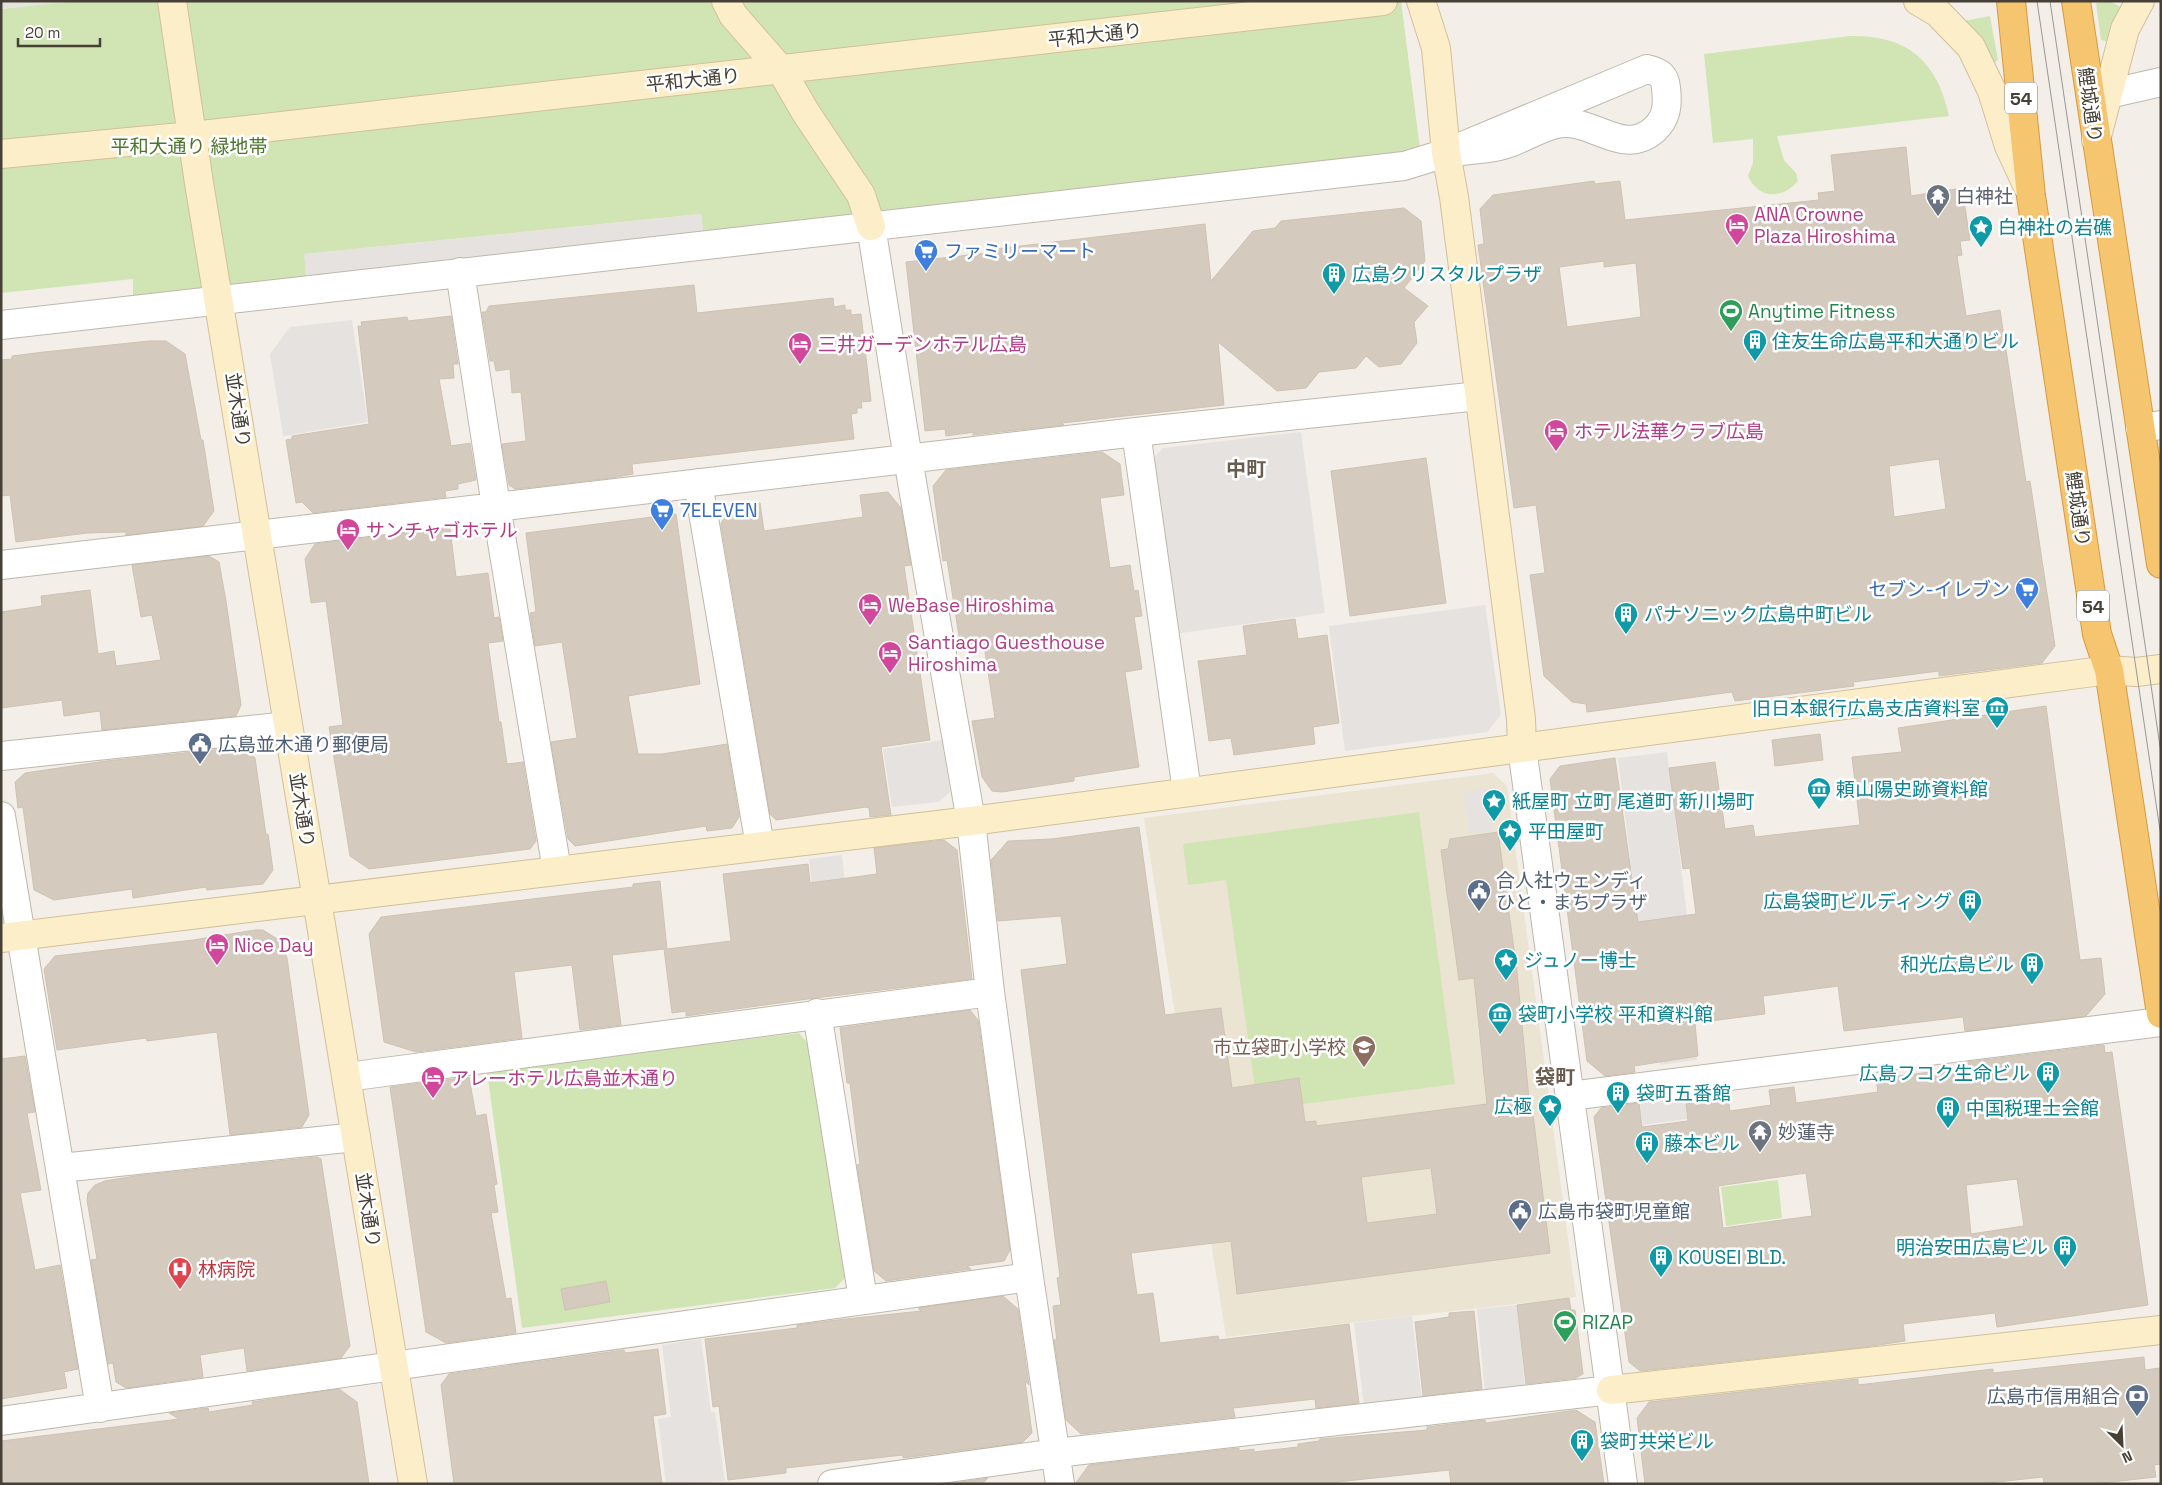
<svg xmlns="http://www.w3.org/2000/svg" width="2162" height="1485" viewBox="0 0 2162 1485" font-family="'Space Grotesk','Noto Sans JP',sans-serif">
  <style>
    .education { fill: #ebe4d3 }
    .green { fill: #d0e5b3 }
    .parking { fill: #e5e2e0 }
    .building { fill: #d4cbbe; stroke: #cfc2b2; fill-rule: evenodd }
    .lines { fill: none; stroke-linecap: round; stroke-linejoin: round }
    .street-casing { stroke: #beb7ab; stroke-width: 30 }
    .secondary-casing { stroke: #d1c09a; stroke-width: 30 }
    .highway-casing { stroke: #d59940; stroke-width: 30 }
    .street { stroke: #fff; stroke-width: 28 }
    .secondary { stroke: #fceec9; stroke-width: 28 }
    .highway { stroke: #f6c570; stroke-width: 28 }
    .tram { stroke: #979797; stroke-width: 1 }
    .labels { text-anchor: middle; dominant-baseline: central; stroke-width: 5; stroke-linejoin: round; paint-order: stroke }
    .shield { fill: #fff; stroke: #7e7973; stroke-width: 1 }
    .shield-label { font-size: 18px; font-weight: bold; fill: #464037 }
    .street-label { font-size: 19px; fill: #464037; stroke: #fff }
    .park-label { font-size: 19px; fill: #4b752d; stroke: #fff }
    .worship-label { font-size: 19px; fill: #5b616d; stroke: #fff; text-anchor: start }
    .hotel-label { font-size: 19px; fill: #b23c85; stroke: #fff; text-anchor: start }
    .culture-label { font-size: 19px; fill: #0d838f; stroke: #fff; text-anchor: start }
    .shop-label { font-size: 19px; fill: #366cbe; stroke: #fff; text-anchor: start }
    .leisure-label { font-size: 19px; fill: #27864d; stroke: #fff; text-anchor: start }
    .service-label { font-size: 19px; fill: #4e5e75; stroke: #fff; text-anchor: start }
    .education-label { font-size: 19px; fill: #785e54; stroke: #fff; text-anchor: end }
    .health-label { font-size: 19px; fill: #be3a42; stroke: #fff; text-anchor: start }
    .neighbourhood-label { font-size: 20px; font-weight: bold; fill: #685d4f; stroke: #fff }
  </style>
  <rect width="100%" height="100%" fill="#f3efe8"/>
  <path class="education" d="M1493,773L1507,786L1576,1297L1226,1337L1144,818Z"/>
  <path class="green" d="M69,1H1401L1420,149L1386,157L704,238L701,214L305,254L306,277L133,297V279L1,293V9Z
    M2109,1L2121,7L2109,42L2101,40L2096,3Z
    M1990,16L1998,60L1994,63L1991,62L1964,21Z
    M1850,36C1907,35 1937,60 1949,116L1777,136L1784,160L1796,173L1798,181C1782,200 1758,199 1748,176L1753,163V139L1713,143L1704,54Z
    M1419,812L1455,1084L1258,1110L1226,880L1188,885L1183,844Z
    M799,1033L809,1045L847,1276L835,1288L522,1328L487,1071Z
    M1778,1180L1782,1218L1726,1226L1721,1187Z"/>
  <path class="parking" d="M1,1H69V2L1,9Z
    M701,214L704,238L306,277L304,254Z
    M352,320L368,422L283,436L270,354L290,327Z
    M1301,432L1325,613L1174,634L1151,461L1163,448Z
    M1485,605L1501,715L1487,732L1345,751L1329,626Z
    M942,740L950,792L939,802L892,807L883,749Z
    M1667,752L1687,915L1679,916L1697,1060L1660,1065L1643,921H1638L1618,758Z
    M1487,789L1493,831L1469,834L1464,792Z
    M842,855L851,937L818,940L809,859Z
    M1684,1093L1687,1119L1643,1125L1639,1099Z
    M1517,1305L1525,1388L1485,1392L1477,1309Z
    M1412,1316L1422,1400L1364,1407L1354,1323Z
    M701,1339L711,1412H715L725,1481L666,1484L658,1419L671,1417L662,1345Z"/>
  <path class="building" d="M1906,147L1911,196L1962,188L1970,240L1960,241L1962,255L1957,256L1966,316L2000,310L2026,482L2030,481L2055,646L2042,663L1939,676V671L1853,682L1854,686L1735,701L1732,692L1587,712L1586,704L1572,702L1544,676L1530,575L1545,573L1536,505L1514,508L1478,245L1484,244L1480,209L1493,195L1594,181L1595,184L1620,181L1625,220L1819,200L1818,193L1835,191L1831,155ZM1604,261V267L1636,263L1641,317L1567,327L1559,267ZM1939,459L1946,509L1894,517L1889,466Z
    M1404,208L1421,221L1425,261L1404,288L1428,306L1414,322L1417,343L1401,364L1379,367L1366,356L1356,368L1319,372L1306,388L1277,391L1218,342L1224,405L1062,423L1064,425L972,435L975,432L946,436L945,429L925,431L906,262L987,253V250L1205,224L1211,281L1253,231L1275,228L1281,221Z
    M694,285L697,313L833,298L834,307L845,305V310H851V315L861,314L871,401L861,402L862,408H857V413L851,414L854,439L632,464L633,474L611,478L515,489L509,485L502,444L526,441L521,392L512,393L510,369L496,371L494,361H490L482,312H486L489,306Z
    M451,316L458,364H453L454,378L439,379L451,446L470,443L476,480L458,484V489L445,491L446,497L313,513L302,502L296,503L286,440L292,439V436L369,424L358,326H362L361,322L407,317L408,321Z
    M149,341H166L185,354L201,440H203L214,511L203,526L126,535V532L87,533L16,542L10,495L1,496V360L12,359V356L44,352Z
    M1102,452L1120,464L1124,495L1100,498L1110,568L1130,565L1134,591L1138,590L1142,616L1134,617L1142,669L1125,672L1139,767L1074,777V781L1002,792L992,791L982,777L972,721L995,718L984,645L961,649L947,560L943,561L933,486L946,470Z
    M1426,458L1446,603L1350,616L1331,471Z
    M888,492L901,508L911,565L904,566L930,740L881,747L891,815L870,817L869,808L866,807L776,820L770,814L721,524L729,507L760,503L764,531L863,517L860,495Z
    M676,514L700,684L628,696L638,754H662L727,744L739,817L732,828L707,831L706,826L575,846L568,839L551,742L577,738L562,642L535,646L530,613L536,612L526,533Z
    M450,528L456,577L488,573L494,618L499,617L503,641L488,643L499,722H501L507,764L523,762L536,841L530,849L369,869L350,856L329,727L343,725L326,601L311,603L305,559L315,544Z
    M209,556L219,562L226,601L241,705L236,716L102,730L100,711L64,716L62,700L1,708V612L42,606L41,596L90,590L98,654L114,651L116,666L161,660L152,615L141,617L132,565Z
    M1295,619L1298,639L1327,635L1339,723L1313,727L1315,744L1234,755L1231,738L1209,741L1198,661L1247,655L1243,626Z
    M2046,706L2080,960L2101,958L2105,994L2086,1016L1965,1031L1963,1017L1844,1031L1838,986L1763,996L1765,1014L1695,1023L1698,1056L1634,1066L1635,1072L1605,1076L1587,1061L1550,779L1560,766L1615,758L1638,922L1696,914L1690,868L1683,869L1669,768L1715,762L1725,829L1753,825L1755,837L1860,825L1852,757L1902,752L1898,728Z
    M1820,734L1823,760L1775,766L1772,740Z
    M242,747L255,758L266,835L268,834L273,870L263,884L207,890L206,887L133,898L132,889L54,900L34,890L23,807L18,808L15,782L25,773L106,761Z
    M1139,827L1165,1015L1221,1008L1232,1088L1299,1078L1305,1122L1316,1121V1126L1487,1104L1474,978L1459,980L1441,850L1448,849L1450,839L1498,832L1517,972L1529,1099L1531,1098L1550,1253L1237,1294L1231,1241L1131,1253L1137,1295L1153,1293L1160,1343L1218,1336L1219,1340L1349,1324L1359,1403L1316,1408L1315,1399L1233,1408L1235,1417L1081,1434L1066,1420L1054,1339L1057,1341L1053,1306L1061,1305L1057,1278L1060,1277L1021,970L1067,964L1061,916L998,921L991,860L1008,841L1052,839ZM1431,1168L1437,1214L1367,1223L1361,1177Z
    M944,840L957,850L972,979L815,998L686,1016V1011L672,1013L664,949L612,955L621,1025L580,1030L572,965L514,972L522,1038L416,1052L384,1042L369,934L381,917L633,887V884L660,881L667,949L731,941L723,874L808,864L810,883L877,874L874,848Z
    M255,930H263L279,940L287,958L309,1115L302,1127L230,1135L217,1032L147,1041L146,1038L57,1050L44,969L55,956L193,940Z
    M970,1010L978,1020L1010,1250L1004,1261L967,1266L971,1269L886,1281L874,1271L857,1165L860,1164L850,1083H847L840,1028Z
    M2104,1045L2105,1053L2112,1052L2148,1305L1997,1327L1995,1313L1903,1324L1905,1341L1865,1347L1640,1371L1629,1362L1594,1117L1601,1108L1639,1103L1642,1127L1688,1121L1686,1104L1728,1098L1730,1111L1771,1105L1769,1090L1794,1087L1796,1103L1878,1092L1876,1079L1969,1067L1968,1062ZM1806,1173L1812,1216L1723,1228L1718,1186ZM2017,1179L2024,1226L1971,1234L1966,1185Z
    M25,1056L35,1112L27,1113L41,1190L20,1193L35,1270L60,1265L78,1369L64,1372L67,1388L1,1399V1059Z
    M469,1077L476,1116L486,1114L497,1184L494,1185L498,1212L491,1213L506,1299L511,1298L516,1333L446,1343L426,1332L390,1087Z
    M317,1157L321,1159L350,1346L341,1358L247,1371L244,1348L200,1355L203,1377L126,1388L116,1382L113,1363L108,1364L91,1260L97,1259L87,1200L88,1193L95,1185L105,1181L135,1176Z
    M606,1281L610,1302L565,1310L561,1289Z
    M1003,1296L1018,1309L1029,1385L1025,1381L1032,1433L1023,1442L903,1458V1455L786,1468V1473L728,1480L719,1406L713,1407L705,1339L797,1328V1325L828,1321L921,1311L918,1308Z
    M1569,1298L1571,1310H1575L1583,1374L1576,1378L1526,1384L1517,1305Z
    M1474,1311L1482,1389L1423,1396L1415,1322L1449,1317V1313Z
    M658,1349L666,1414L653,1416L662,1484H454L441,1385L449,1374L624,1350L625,1353Z
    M2144,1357L2145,1370L2160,1368L2161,1380V1464L2154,1465L2156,1477L2093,1484H2044L2043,1477L1979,1484H1645L1637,1418L1649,1402L1858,1379V1385L1993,1369V1373Z
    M339,1389L357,1402L369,1484H1V1441L179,1419L169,1413L208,1408L209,1412L253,1405L252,1402Z
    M1576,1410L1595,1422L1604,1484H1451L1449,1470L1337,1482V1484H1075L1089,1465L1239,1448V1451L1254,1449V1452L1298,1447V1444L1319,1441L1320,1439L1427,1430V1427L1485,1420L1486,1423Z
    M988,1478L982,1484H948Z"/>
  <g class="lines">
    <g class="street-casing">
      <path id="street" d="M2108,94L2161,82
        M871,226L908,459L971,821L990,992L1029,1277L1060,1484
        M460,272L496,506L557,870
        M1,325L1404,166L1446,153L1647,69C1659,72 1665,75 1666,88C1668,105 1667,118 1654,130C1622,158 1592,116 1556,124C1538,128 1521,140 1503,145C1485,150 1464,150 1446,153
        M2140,428L2161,425
        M1136,432L1187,791
        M698,483L760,846
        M1,565L1136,432L1479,396
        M1522,748L1623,1484
        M1,756L288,726
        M1,816L100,1408
        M817,1013L863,1299
        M347,1077L990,992
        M1570,1096L2161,1022
        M61,1168L356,1137
        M1,1421L1029,1277
        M832,1484L1056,1453L1611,1390"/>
    </g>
    <g class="secondary-casing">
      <path id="secondary" d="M172,1L199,183L413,1484
        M726,1L733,15L781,70L806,113L861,195L871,226
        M1421,1L1436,48L1446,153L1454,197L1521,719L1522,748
        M1918,1L1938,13L1971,47L1992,91L2009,146L2028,187
        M2096,140L2125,29L2140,1
        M1,154L192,136L1383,1
        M1,938L971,821L2109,670L2136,672L2161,669
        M1611,1390L2161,1330"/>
    </g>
    <g class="highway-casing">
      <path id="highway" d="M2011,1L2031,196L2097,634L2109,670L2161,1014
        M2076,1L2161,564"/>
    </g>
    <use href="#street" class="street"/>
    <use href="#secondary" class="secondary"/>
    <use href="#highway" class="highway"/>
    <path class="tram" d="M2037,1L2161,837
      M2050,1L2161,753"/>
  </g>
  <defs>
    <g id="temple-pin" transform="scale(1.25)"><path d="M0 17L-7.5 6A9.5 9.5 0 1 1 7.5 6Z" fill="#6b7280" stroke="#fff"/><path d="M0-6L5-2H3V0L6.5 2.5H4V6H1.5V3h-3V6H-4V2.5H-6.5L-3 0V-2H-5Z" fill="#fff"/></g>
    <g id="hotel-pin" transform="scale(1.25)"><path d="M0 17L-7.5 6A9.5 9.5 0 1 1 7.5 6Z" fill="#d1479c" stroke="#fff"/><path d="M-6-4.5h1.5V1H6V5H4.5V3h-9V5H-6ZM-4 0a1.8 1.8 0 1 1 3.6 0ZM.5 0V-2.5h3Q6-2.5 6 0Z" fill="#fff"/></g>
    <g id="sight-pin" transform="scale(1.25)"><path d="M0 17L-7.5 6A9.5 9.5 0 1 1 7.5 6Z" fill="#0f9aa8" stroke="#fff"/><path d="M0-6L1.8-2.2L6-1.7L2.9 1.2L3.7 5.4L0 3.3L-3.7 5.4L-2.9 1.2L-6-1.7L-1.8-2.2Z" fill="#fff"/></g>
    <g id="supermarket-pin" transform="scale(1.25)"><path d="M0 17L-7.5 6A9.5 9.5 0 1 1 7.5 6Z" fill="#3f7fe0" stroke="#fff"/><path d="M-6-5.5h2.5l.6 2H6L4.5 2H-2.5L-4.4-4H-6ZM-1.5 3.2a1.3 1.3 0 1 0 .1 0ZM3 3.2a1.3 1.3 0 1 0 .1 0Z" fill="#fff"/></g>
    <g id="building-pin" transform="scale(1.25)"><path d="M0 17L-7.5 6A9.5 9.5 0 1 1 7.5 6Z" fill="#0f9aa8" stroke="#fff"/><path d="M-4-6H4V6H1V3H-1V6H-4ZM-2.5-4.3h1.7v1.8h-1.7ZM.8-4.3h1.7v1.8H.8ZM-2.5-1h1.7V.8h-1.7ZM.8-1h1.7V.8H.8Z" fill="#fff"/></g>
    <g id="stadium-pin" transform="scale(1.25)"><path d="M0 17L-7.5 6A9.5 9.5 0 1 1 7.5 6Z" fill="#2e9e5b" stroke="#fff"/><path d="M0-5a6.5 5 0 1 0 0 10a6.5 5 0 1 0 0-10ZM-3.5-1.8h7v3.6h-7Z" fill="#fff"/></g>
    <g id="museum-pin" transform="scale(1.25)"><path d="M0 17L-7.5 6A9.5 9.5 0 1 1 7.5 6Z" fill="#0f9aa8" stroke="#fff"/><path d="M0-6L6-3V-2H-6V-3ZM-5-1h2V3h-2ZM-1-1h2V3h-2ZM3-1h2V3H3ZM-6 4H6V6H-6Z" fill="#fff"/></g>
    <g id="civic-pin" transform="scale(1.25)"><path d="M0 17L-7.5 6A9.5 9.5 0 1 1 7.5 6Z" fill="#5c6f8a" stroke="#fff"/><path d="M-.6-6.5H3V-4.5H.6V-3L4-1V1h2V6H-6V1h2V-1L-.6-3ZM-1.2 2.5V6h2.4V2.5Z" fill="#fff"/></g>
    <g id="school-pin" transform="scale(1.25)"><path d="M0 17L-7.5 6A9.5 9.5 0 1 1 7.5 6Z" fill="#8d6e63" stroke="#fff"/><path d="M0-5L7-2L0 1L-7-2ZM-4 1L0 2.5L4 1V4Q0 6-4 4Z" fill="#fff"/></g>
    <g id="hospital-pin" transform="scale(1.25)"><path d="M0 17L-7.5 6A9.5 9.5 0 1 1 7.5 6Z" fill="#e0444e" stroke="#fff"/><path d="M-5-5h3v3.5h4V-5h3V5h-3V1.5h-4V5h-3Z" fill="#fff"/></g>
    <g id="bank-pin" transform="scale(1.25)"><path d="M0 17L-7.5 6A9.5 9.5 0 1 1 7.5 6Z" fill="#5c6f8a" stroke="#fff"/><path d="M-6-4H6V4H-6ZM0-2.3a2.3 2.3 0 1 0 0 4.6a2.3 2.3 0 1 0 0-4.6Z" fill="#fff"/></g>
  </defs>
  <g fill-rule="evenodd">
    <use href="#temple-pin" x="1938" y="196"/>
    <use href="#hotel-pin" x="1737" y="225"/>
    <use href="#sight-pin" x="1981" y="227"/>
    <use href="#supermarket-pin" x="926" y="251"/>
    <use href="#building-pin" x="1334" y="274"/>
    <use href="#stadium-pin" x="1731" y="311"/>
    <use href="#building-pin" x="1755" y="341"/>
    <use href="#hotel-pin" x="800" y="344"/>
    <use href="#hotel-pin" x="1556" y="431"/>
    <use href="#supermarket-pin" x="662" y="510"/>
    <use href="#hotel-pin" x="348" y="530"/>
    <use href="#supermarket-pin" x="2027" y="589"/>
    <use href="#hotel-pin" x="870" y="605"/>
    <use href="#building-pin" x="1626" y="614"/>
    <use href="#hotel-pin" x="890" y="653"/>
    <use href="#museum-pin" x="1997" y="708"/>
    <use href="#civic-pin" x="200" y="744"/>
    <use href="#museum-pin" x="1819" y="789"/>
    <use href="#sight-pin" x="1494" y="801"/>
    <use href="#sight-pin" x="1510" y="831"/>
    <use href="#civic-pin" x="1479" y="891"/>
    <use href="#building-pin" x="1970" y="901"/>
    <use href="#hotel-pin" x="217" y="945"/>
    <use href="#sight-pin" x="1506" y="960"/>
    <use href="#building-pin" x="2032" y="964"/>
    <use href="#museum-pin" x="1500" y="1014"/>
    <use href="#school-pin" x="1364" y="1047"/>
    <use href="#building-pin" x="2048" y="1073"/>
    <use href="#hotel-pin" x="433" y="1078"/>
    <use href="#building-pin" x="1618" y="1093"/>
    <use href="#sight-pin" x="1550" y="1106"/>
    <use href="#building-pin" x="1948" y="1108"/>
    <use href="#temple-pin" x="1760" y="1132"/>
    <use href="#building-pin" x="1647" y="1143"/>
    <use href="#civic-pin" x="1520" y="1211"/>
    <use href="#building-pin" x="2065" y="1247"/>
    <use href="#building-pin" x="1661" y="1257"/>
    <use href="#hospital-pin" x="180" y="1269"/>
    <use href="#stadium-pin" x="1565" y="1322"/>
    <use href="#bank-pin" x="2137" y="1396"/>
    <use href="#building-pin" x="1582" y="1441"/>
  </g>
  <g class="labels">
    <g class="shield">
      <rect x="2005" y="82.5" width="32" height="31" rx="4"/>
      <rect x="2077" y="590.5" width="32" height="31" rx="4"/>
    </g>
    <g class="shield-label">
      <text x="2021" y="98">54</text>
      <text x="2093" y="606">54</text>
    </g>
    <g class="street-label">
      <text transform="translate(1095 35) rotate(-6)">平和大通り</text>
      <text transform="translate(693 80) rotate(-6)">平和大通り</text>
      <text transform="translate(2090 105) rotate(82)">鯉城通り</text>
      <text transform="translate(238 410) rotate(81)">並木通り</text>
      <text transform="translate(2078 509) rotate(82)">鯉城通り</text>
      <text transform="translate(302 810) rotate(81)">並木通り</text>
      <text transform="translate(368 1210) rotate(81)">並木通り</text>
    </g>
    <g class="park-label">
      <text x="189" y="146">平和大通り 緑地帯</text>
    </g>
    <g class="worship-label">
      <text x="1956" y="196">白神社</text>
      <text x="1778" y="1132">妙蓮寺</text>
    </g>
    <g class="hotel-label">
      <text x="1754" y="214">ANA Crowne<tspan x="1754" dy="22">Plaza Hiroshima</tspan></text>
      <text x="818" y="344">三井ガーデンホテル広島</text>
      <text x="1574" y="431">ホテル法華クラブ広島</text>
      <text x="366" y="530">サンチャゴホテル</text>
      <text x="888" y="605">WeBase Hiroshima</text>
      <text x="908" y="642">Santiago Guesthouse<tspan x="908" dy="22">Hiroshima</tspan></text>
      <text x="234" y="945">Nice Day</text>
      <text x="450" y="1078">アレーホテル広島並木通り</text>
    </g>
    <g class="culture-label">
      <text x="1998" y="227">白神社の岩礁</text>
      <text x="1352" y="274">広島クリスタルプラザ</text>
      <text x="1772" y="341">住友生命広島平和大通りビル</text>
      <text x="1644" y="614">パナソニック広島中町ビル</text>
      <text x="1980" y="708" text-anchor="end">旧日本銀行広島支店資料室</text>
      <text x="1836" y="789">頼山陽史跡資料館</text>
      <text x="1512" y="801">紙屋町 立町 尾道町 新川場町</text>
      <text x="1528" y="831">平田屋町</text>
      <text x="1952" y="901" text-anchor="end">広島袋町ビルディング</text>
      <text x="1524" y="960">ジュノー博士</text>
      <text x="2014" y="964" text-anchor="end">和光広島ビル</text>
      <text x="1518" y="1014">袋町小学校 平和資料館</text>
      <text x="2030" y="1073" text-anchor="end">広島フコク生命ビル</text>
      <text x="1636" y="1093">袋町五番館</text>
      <text x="1532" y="1106" text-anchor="end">広極</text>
      <text x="1966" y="1108">中国税理士会館</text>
      <text x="1664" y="1143">藤本ビル</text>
      <text x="2048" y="1247" text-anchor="end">明治安田広島ビル</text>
      <text x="1678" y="1257">KOUSEI BLD.</text>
      <text x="1600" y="1441">袋町共栄ビル</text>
    </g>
    <g class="shop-label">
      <text x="944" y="251">ファミリーマート</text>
      <text x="680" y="510">7ELEVEN</text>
      <text x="2010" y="589" text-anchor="end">セブン-イレブン</text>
    </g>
    <g class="leisure-label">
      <text x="1748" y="311">Anytime Fitness</text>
      <text x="1582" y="1322">RIZAP</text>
    </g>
    <g class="service-label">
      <text x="218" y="744">広島並木通り郵便局</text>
      <text x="1496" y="880">合人社ウェンディ<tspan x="1496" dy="22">ひと・まちプラザ</tspan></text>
      <text x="1538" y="1211">広島市袋町児童館</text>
      <text x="2120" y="1396" text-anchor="end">広島市信用組合</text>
    </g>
    <g class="education-label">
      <text x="1346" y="1047">市立袋町小学校</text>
    </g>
    <g class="health-label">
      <text x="198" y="1269">林病院</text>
    </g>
    <g class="neighbourhood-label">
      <text x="1246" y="469">中町</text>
      <text x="1555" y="1077">袋町</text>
    </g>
  </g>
  <rect width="2162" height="1485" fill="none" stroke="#464037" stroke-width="5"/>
  <g transform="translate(2122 1445) rotate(156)" stroke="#ffffff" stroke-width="4" paint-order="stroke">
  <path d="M0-4L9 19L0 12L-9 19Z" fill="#464037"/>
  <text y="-8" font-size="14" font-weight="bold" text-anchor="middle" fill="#464037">N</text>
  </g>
  <path d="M18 38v8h82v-8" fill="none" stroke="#464037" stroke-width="2.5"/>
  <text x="25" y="38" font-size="15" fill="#464037" stroke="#ffffff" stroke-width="4" paint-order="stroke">20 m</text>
</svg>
